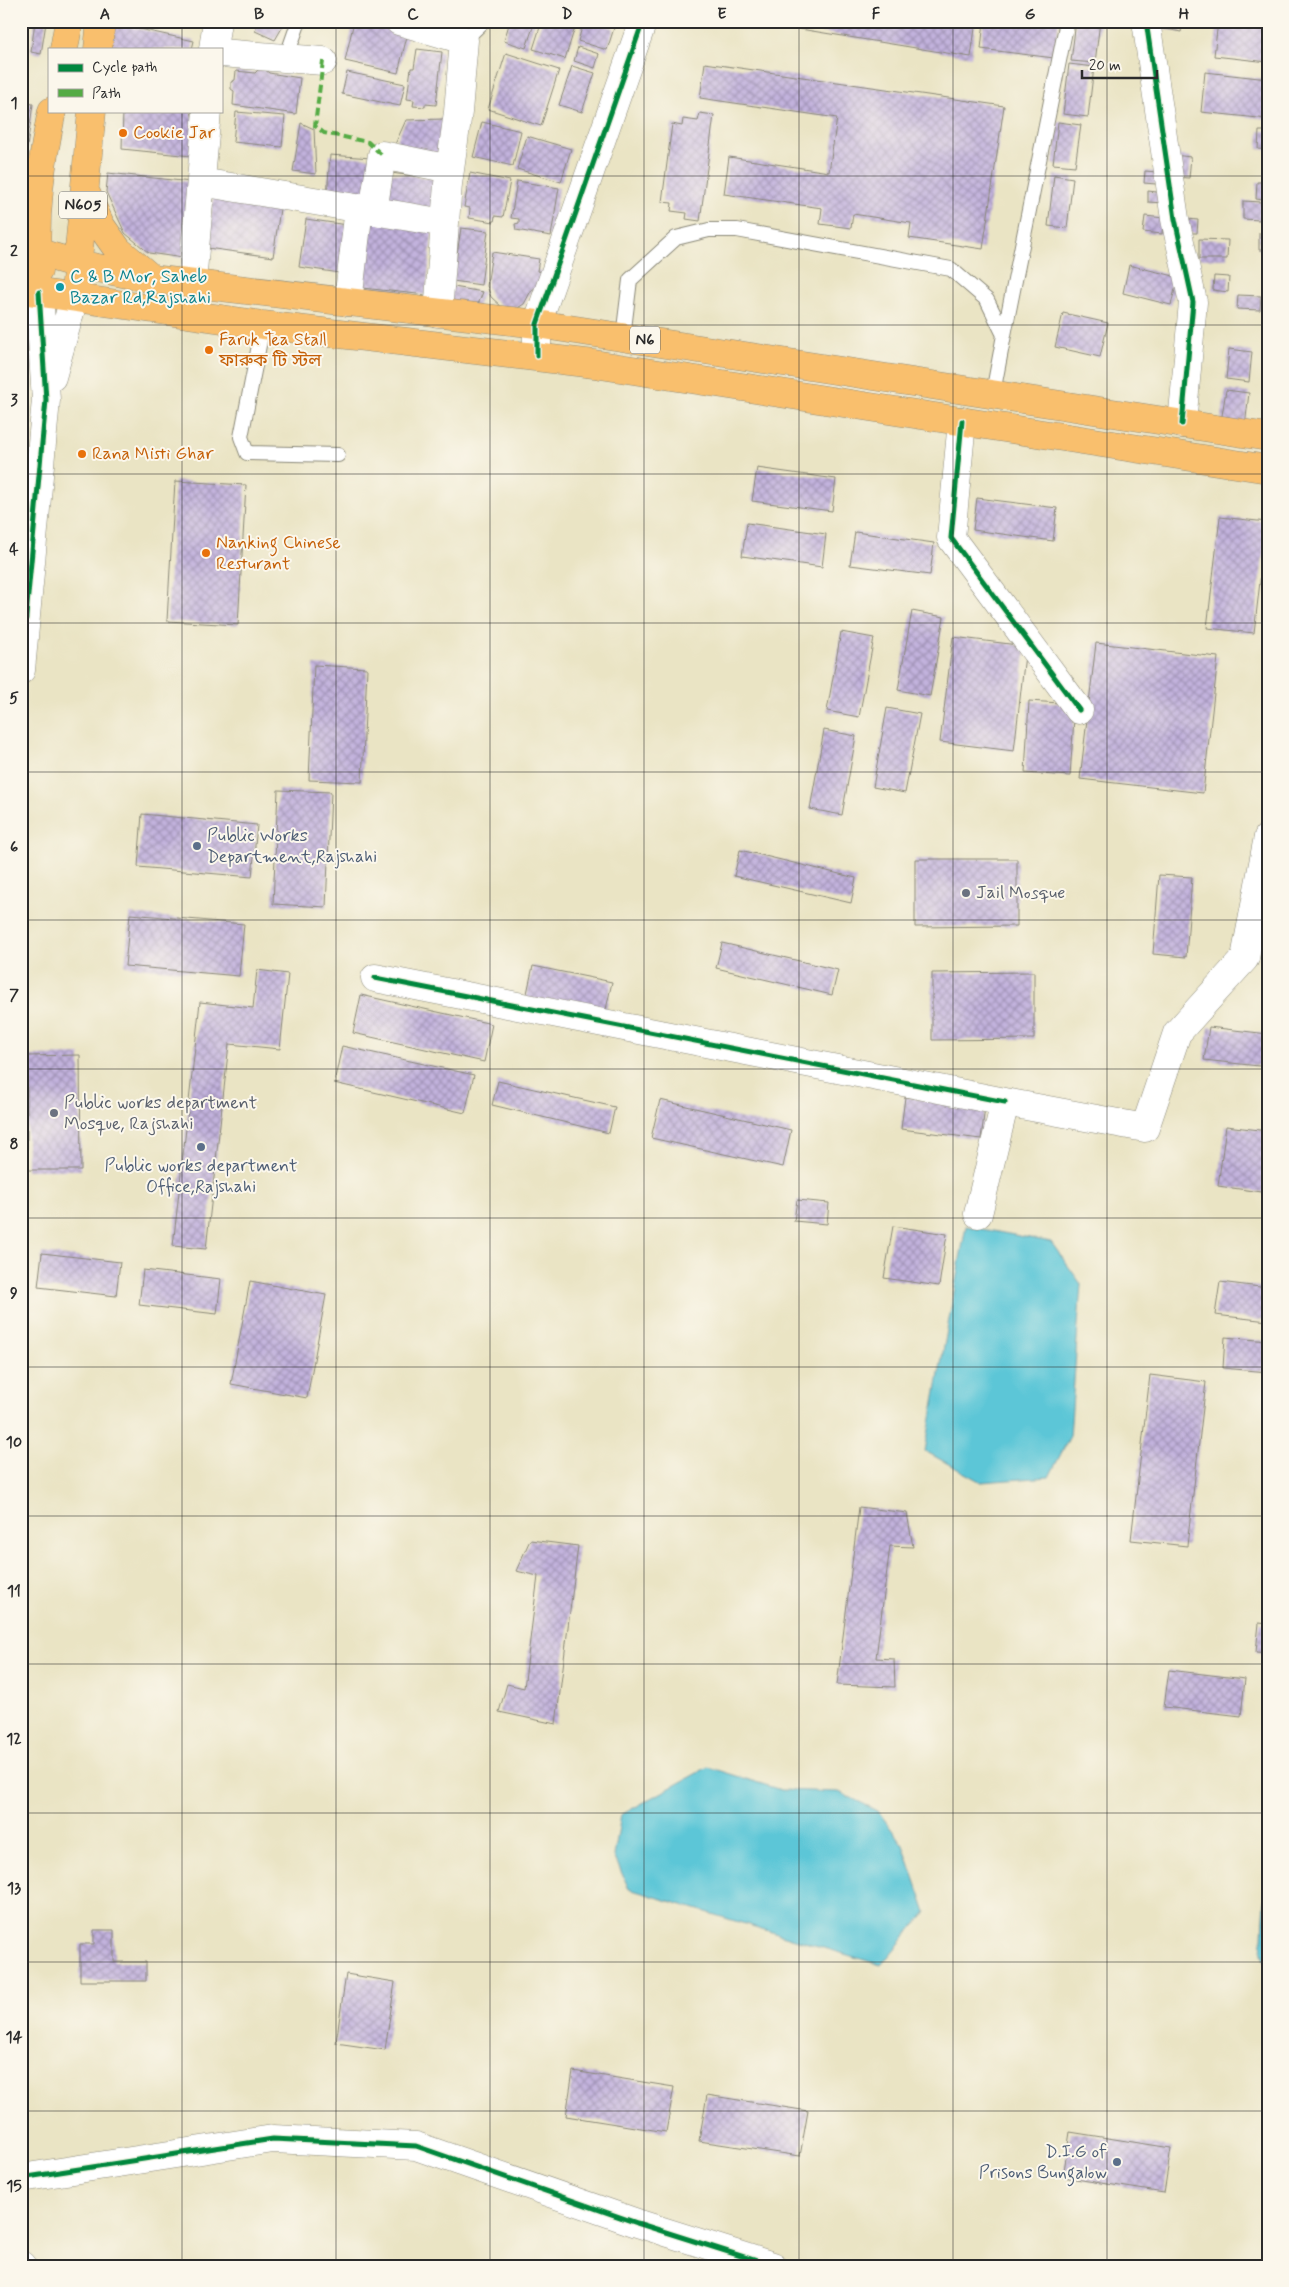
<svg xmlns="http://www.w3.org/2000/svg" width="1289" height="2287" viewBox="0 0 1289 2287" font-family="Mynerve,'Noto Sans Bengali',sans-serif">
  <style>
    .water { fill: #5cc6d7; stroke: #447881 }
    .building { fill: url(#building-cross-hatch) }
    .lines { fill: none; stroke-linecap: round; stroke-linejoin: round }
    .service-casing { stroke: #8a8878; stroke-width: 16 }
    .minor-casing { stroke: #8a8878; stroke-width: 29 }
    .tertiary-casing { stroke: #8a8878; stroke-width: 29 }
    .trunk-casing { stroke: #8a8878; stroke-width: 29 }
    .service { stroke: #fff; stroke-width: 14 }
    .minor { stroke: #fff; stroke-width: 28 }
    .tertiary { stroke: #fff; stroke-width: 28 }
    .trunk { stroke: #f9bf6d; stroke-width: 28 }
    .quiet { stroke: #54ab44; stroke-width: 4; stroke-dasharray: 8 4; stroke-linecap: butt }
    .cycleway-casing { stroke: #fbf7ec; stroke-width: 8 }
    .cycleway { stroke: #00873e; stroke-width: 5 }
    .grid { fill: none; stroke: #2b2b2b; stroke-width: 1; stroke-opacity: 0.55 }
    .food-dot { fill: #e8710a; stroke: #fbf7ec; stroke-width: 2 }
    .culture-dot { fill: #0f9aa8; stroke: #fbf7ec; stroke-width: 2 }
    .service-dot { fill: #5c6f8a; stroke: #fbf7ec; stroke-width: 2 }
    .worship-dot { fill: #6b7280; stroke: #fbf7ec; stroke-width: 2 }
    .labels { text-anchor: middle; dominant-baseline: central; stroke-width: 4; stroke-linejoin: round; paint-order: stroke }
    .shield { fill: #fbf7ec; stroke: #696865; stroke-width: 1 }
    .shield-label { font-size: 16px; font-weight: bold; fill: #2b2b2b }
    .food-label { font-size: 18px; fill: #c56008; stroke: #fbf7ec; text-anchor: start }
    .culture-label { font-size: 18px; fill: #0d838f; stroke: #fbf7ec; text-anchor: start }
    .service-label { font-size: 18px; fill: #4e5e75; stroke: #fbf7ec; text-anchor: start }
    .worship-label { font-size: 18px; fill: #5b616d; stroke: #fbf7ec; text-anchor: start }
    .neatline { fill: none; stroke: #2b2b2b; stroke-width: 2 }
    .grid-label { font-size: 16px; text-anchor: middle; font-weight: bold; fill: #2b2b2b }
  </style>
  <defs>
    <pattern id="building-cross-hatch" width="8" height="8" patternUnits="userSpaceOnUse" patternTransform="scale(1.25)"><rect width="8" height="8" fill="#c2b2dd"/><path d="M0 0l8 8M0 8l8-8" fill="none" stroke="#9e91b3"/></pattern>
  </defs>
  <rect width="100%" height="100%" fill="#fbf7ec"/>
  <filter id="ink" filterUnits="userSpaceOnUse"><feTurbulence type="fractalNoise" baseFrequency=".02" numOctaves="2"/><feDisplacementMap in="SourceGraphic" scale="10" xChannelSelector="R" yChannelSelector="G"/><feConvolveMatrix kernelMatrix="1 2 1 2 8 2 1 2 1" color-interpolation-filters="sRGB"/></filter>
  <filter id="wash" filterUnits="userSpaceOnUse"><feTurbulence type="fractalNoise" baseFrequency=".0096" numOctaves="4" result="noise"/><feDisplacementMap in="SourceGraphic" scale="20" xChannelSelector="R" yChannelSelector="G"/><feGaussianBlur stdDeviation="1.12" result="paint"/><feColorMatrix in="noise" values="0 0 0 0 0 0 0 0 0 0 0 0 0 0 0 0 0 1.4 0 .05"/><feComposite in="paint" operator="in"/></filter>
  <g filter="url(#wash)">
    <rect width="100%" height="100%" fill="#eae4c4"/>
    <path class="water" d="M966,1226L1051,1242L1081,1284L1070,1436L1049,1477L981,1482L925,1451Z
      M708,1767L781,1790L839,1792L878,1811L903,1845L926,1912L881,1965L629,1889L614,1856L621,1815Z
      M1268,1847V1969L1262,1954Z"/>
    <g id="blocks">
      <path class="building" d="M35,21L46,23L41,54L31,52Z
        M134,21H162L161,26Z
        M258,21H286L275,40L255,31Z
        M354,21L408,32L398,73L345,61Z
        M510,21H535L526,48L504,41Z
        M542,21H577L565,59L533,49Z
        M584,21H593L614,28L607,50L578,41Z
        M751,21H976L971,57Z
        M984,21H1059L1054,58L981,49Z
        M1076,21H1100L1095,63L1071,61Z
        M1162,21H1183L1181,32L1161,28Z
        M1218,21H1268V62L1214,56Z
        M108,22L194,41L192,49H102Z
        M21,25L28,26L25,47L21,46Z
        M578,47L599,54L595,68L574,61Z
        M417,49L442,52L436,105L425,104V107L413,106L414,100L407,99L411,68H414Z
        M506,53L559,70L541,126L488,109Z
        M705,63L1004,106L983,249L909,238L911,223L853,214L851,228L820,224L822,208L724,194L729,157L829,172L837,118L700,98Z
        M1069,64L1094,67L1088,117L1063,114Z
        M572,66L595,73L582,112L559,105Z
        M264,69L269,73L300,78L296,114L233,105L234,91L231,89V82L235,80L236,71L255,73L258,70Z
        M347,72L405,84L400,106L342,94Z
        M1205,72L1268,79V119L1201,112Z
        M21,102L33,104L26,154L21,153Z
        M123,111H191L201,157L122,149Z
        M236,112L285,116L282,147L233,142Z
        M700,113L714,115L700,221L686,219L687,213L671,211L672,203L662,202L672,124L682,126L683,119L698,121Z
        M445,119L437,159L392,151L406,120Z
        M482,122L521,131L513,166L473,157Z
        M1058,122L1081,125L1075,166L1053,164Z
        M301,123L314,129L316,174L293,171Z
        M1259,131H1268V150L1258,149Z
        M527,136L571,149L561,182L517,169Z
        M1165,154L1191,157L1189,178L1164,176Z
        M330,155L371,158L368,200L327,197Z
        M1145,171L1157,172L1156,184L1144,183Z
        M108,173L191,182L183,258L149,253L125,233L106,192Z
        M391,173L437,179L434,214L385,207Z
        M470,173L510,181L503,217L495,216L494,222L469,218L470,208L464,207Z
        M1054,175L1073,178L1067,228L1048,226Z
        M517,181L559,188L551,236L516,230L515,224L519,223V219L511,218Z
        M1257,182H1265L1264,200L1256,199Z
        M1148,191L1165,193L1164,203L1148,202Z
        M214,193L281,202L273,257L207,248Z
        M1243,201L1261,202L1260,220L1243,219Z
        M1145,216L1164,218L1162,234L1143,232Z
        M306,219L347,225L340,273L299,267Z
        M370,219L433,226L426,295L363,288Z
        M1187,219L1198,220L1197,233H1187Z
        M461,228L488,231L481,285L453,281Z
        M1259,233L1268,234V250H1259Z
        M1199,239L1228,240L1227,259H1199Z
        M492,252L539,259L537,271L545,272L538,289H532L524,304L516,309L502,307L491,297L487,286Z
        M1129,265L1178,277L1171,305L1123,293Z
        M1214,276L1229,277L1228,292L1213,290Z
        M448,286L483,292L477,307L444,299Z
        M1238,295L1261,296L1260,310L1237,309Z
        M1063,313L1108,323L1100,357L1055,347Z
        M1229,349L1252,352L1249,382L1226,379Z
        M1226,390L1249,393L1245,426L1221,422Z
        M757,468L836,479L832,511L752,501Z
        M175,481L246,485L238,625L167,621Z
        M977,498L1057,508L1053,541L973,530Z
        M1220,517L1267,522L1254,633L1207,628Z
        M747,523L826,534L822,567L742,556Z
        M855,532L934,543L930,575L850,565Z
        M912,611L944,617L930,696L898,690Z
        M841,632L874,638L859,717L827,711Z
        M953,637L1026,646L1014,751L940,742Z
        M1096,643L1218,657L1203,793L1080,779Z
        M314,665L367,668L362,782L309,780Z
        M1029,701L1075,704L1070,776L1025,773Z
        M887,708L920,714L905,793L873,787Z
        M824,730L856,736L842,815L810,809Z
        M278,790L331,792L326,907L273,904Z
        M142,814L257,825L252,877L138,867Z
        M740,850L856,878L851,903L734,876Z
        M915,859H1017V926L915,927Z
        M1159,875L1192,877L1186,957L1153,954Z
        M130,914L244,924L239,976L125,966Z
        M722,943L838,970L832,995L716,968Z
        M533,966L612,982L605,1014L526,998Z
        M257,970L288,974L280,1049L229,1044L206,1249L173,1246L200,1002L253,1008Z
        M1034,972V1039L932,1040V973Z
        M361,995L492,1024L484,1062L353,1033Z
        M1209,1027L1268,1034V1067L1204,1060Z
        M342,1046L474,1075L465,1113L334,1083Z
        M80,1055L81,1170H27V1056Z
        M498,1081L615,1107L609,1133L492,1105Z
        M905,1097L985,1107L981,1139L901,1129Z
        M660,1100L791,1130L783,1167L651,1138Z
        M1226,1126L1268,1131V1193L1218,1186Z
        M797,1200L829,1203L827,1224L794,1221Z
        M893,1226L947,1234L939,1286L884,1278Z
        M42,1253L120,1262L116,1296L38,1287Z
        M143,1270L221,1279L217,1314L139,1305Z
        M250,1281L326,1295L307,1398L231,1384Z
        M1220,1282L1268,1288V1321L1215,1315Z
        M1225,1337L1268,1341V1372L1223,1368Z
        M1150,1375L1206,1382L1187,1546L1131,1540Z
        M859,1507L907,1513L913,1547L890,1546L876,1658L894,1659L895,1687L837,1685Z
        M530,1540L578,1546L556,1724L499,1712L507,1684L524,1688L538,1576L516,1571Z
        M1259,1623L1268,1624V1653L1256,1652Z
        M1169,1670L1245,1679L1241,1716L1164,1707Z
        M94,1930H114V1962H146V1981H80V1944H94Z
        M346,1974L395,1982L385,2050L336,2043Z
        M573,2071L674,2087L666,2132L566,2116Z
        M707,2095L808,2111L800,2156L699,2141Z
        M1070,2132L1171,2148L1164,2193L1063,2177Z"/>
    </g>
  </g>
  <g filter="url(#ink)">
    <use href="#blocks" fill-opacity="0" stroke="#8a8878" stroke-width="1"/>
    <g class="lines">
      <g class="service-casing">
        <path id="service" d="M464,40L484,21
          M286,58L299,21
          M263,325L241,437L247,453L338,455
          M1004,335L1067,21
          M623,337L630,280L676,238L709,230H737L951,269L987,300L1004,335L993,393"/>
      </g>
      <g class="minor-casing">
        <path id="minor" d="M399,21L464,40L458,112L448,184L438,313
          M1146,21L1175,219L1193,302L1182,424
          M213,49L217,21
          M221,53L323,61
          M201,182L445,223
          M373,211L382,155L450,169
          M192,283L207,111
          M348,302L359,208
          M537,356V324L643,21
          M962,421L951,538L1079,710
          M375,978L1005,1102
          M978,1214L1005,1102L1145,1128L1177,1033L1245,958L1268,837
          M21,2265L22,2266"/>
      </g>
      <g class="tertiary-casing">
        <path id="tertiary" d="M52,377L74,298
          M21,670L46,400L39,292
          M21,2178L273,2139L416,2146L637,2223L773,2266"/>
      </g>
      <g class="trunk-casing">
        <path id="trunk" d="M64,49L69,21
          M98,49L101,21
          M85,191L101,226L118,250L150,277
          M21,252H36L78,264L152,279L537,324L1268,437
          M38,271C33,215 41,165 52,111
          M76,281L92,111
          M21,290L263,325L594,364L1268,469"/>
      </g>
      <use href="#service" class="service"/>
      <use href="#minor" class="minor"/>
      <use href="#tertiary" class="tertiary"/>
      <use href="#trunk" class="trunk"/>
      <path class="quiet" d="M323,61L315,126L324,133L368,142L382,155"/>
      <g class="cycleway-casing">
        <path id="cycleway" d="M1146,21L1175,219L1193,302L1182,424
          M537,356V324L643,21
          M962,421L951,538L1079,710
          M21,670L46,400L39,292
          M375,978L1005,1102
          M21,2178L273,2139L416,2146L637,2223L773,2266"/>
      </g>
      <use href="#cycleway" class="cycleway"/>
    </g>
  </g>
  <path class="grid" d="M182,21V49M336,21V2266M490,21V2266M644,21V2266M799,21V2266M953,21V2266M1107,21V2266M182,111V2266M21,176H1268M21,325H1268M21,474H1268M21,623H1268M21,772H1268M21,920H1268M21,1069H1268M21,1218H1268M21,1367H1268M21,1516H1268M21,1664H1268M21,1813H1268M21,1962H1268M21,2111H1268"/>
  <g class="food-dot">
    <circle cx="123" cy="133" r="5"/>
    <circle cx="209" cy="350" r="5"/>
    <circle cx="82" cy="454" r="5"/>
    <circle cx="206" cy="553" r="5"/>
  </g>
  <circle class="culture-dot" cx="60" cy="287" r="5"/>
  <g class="service-dot">
    <circle cx="197" cy="846" r="5"/>
    <circle cx="201" cy="1147" r="5"/>
    <circle cx="1117" cy="2162" r="5"/>
  </g>
  <g class="worship-dot">
    <circle cx="966" cy="893" r="5"/>
    <circle cx="54" cy="1113" r="5"/>
  </g>
  <g class="labels">
    <g class="shield">
      <rect x="59" y="191.5" width="48" height="27" rx="4"/>
      <rect x="630" y="326.5" width="30" height="27" rx="4"/>
    </g>
    <g class="shield-label">
      <text x="83" y="205">N605</text>
      <text x="645" y="340">N6</text>
    </g>
    <g class="food-label">
      <text x="133" y="133">Cookie Jar</text>
      <text x="219" y="340">Faruk Tea Stall<tspan x="219" dy="21">ফারুক টি স্টল</tspan></text>
      <text x="92" y="454">Rana Misti Ghar</text>
      <text x="216" y="543">Nanking Chinese<tspan x="216" dy="21">Resturant</tspan></text>
    </g>
    <g class="culture-label">
      <text x="70" y="277">C &amp; B Mor, Saheb<tspan x="70" dy="21">Bazar Rd,Rajshahi</tspan></text>
    </g>
    <g class="service-label">
      <text x="207" y="836">Public Works<tspan x="207" dy="21">Department,Rajshahi</tspan></text>
      <text x="201" y="1166" text-anchor="middle">Public works department<tspan x="201" dy="21">Office,Rajshahi</tspan></text>
      <text x="1107" y="2152" text-anchor="end">D.I.G of<tspan x="1107" dy="21">Prisons Bungalow</tspan></text>
    </g>
    <g class="worship-label">
      <text x="976" y="893">Jail Mosque</text>
      <text x="64" y="1103">Public works department<tspan x="64" dy="21">Mosque, Rajshahi</tspan></text>
    </g>
  </g>
  <rect width="1289" height="2287" fill="none" stroke="#fbf7ec" stroke-width="55"/>
  <rect x="48" y="48" width="175" height="65" fill="#fbf7ec" stroke="#a8a59f"/>
  <rect x="58" y="64" width="25" height="8" fill="#00873e" stroke="#a8a59f"/>
  <text x="92" y="72" font-size="15" fill="#2b2b2b">Cycle path</text>
  <rect x="58" y="89" width="25" height="8" fill="#54ab44" stroke="#a8a59f"/>
  <text x="92" y="98" font-size="15" fill="#2b2b2b">Path</text>
  <path d="M1082 70v8h75v-8" fill="none" stroke="#2b2b2b" stroke-width="2.5"/>
  <text x="1089" y="70" font-size="15" fill="#2b2b2b" stroke="#fbf7ec" stroke-width="4" paint-order="stroke">20 m</text>
  <rect x="28" y="28" width="1234" height="2232" class="neatline"/>
  <g class="grid-label">
    <text x="105" y="19">A</text>
    <text x="259" y="19">B</text>
    <text x="413" y="19">C</text>
    <text x="567" y="19">D</text>
    <text x="722" y="19">E</text>
    <text x="876" y="19">F</text>
    <text x="1030" y="19">G</text>
    <text x="1184" y="19">H</text>
    <text x="14" y="108">1</text>
    <text x="14" y="256">2</text>
    <text x="14" y="405">3</text>
    <text x="14" y="554">4</text>
    <text x="14" y="703">5</text>
    <text x="14" y="852">6</text>
    <text x="14" y="1000">7</text>
    <text x="14" y="1149">8</text>
    <text x="14" y="1298">9</text>
    <text x="14" y="1447">10</text>
    <text x="14" y="1596">11</text>
    <text x="14" y="1744">12</text>
    <text x="14" y="1893">13</text>
    <text x="14" y="2042">14</text>
    <text x="14" y="2191">15</text>
  </g>
</svg>
